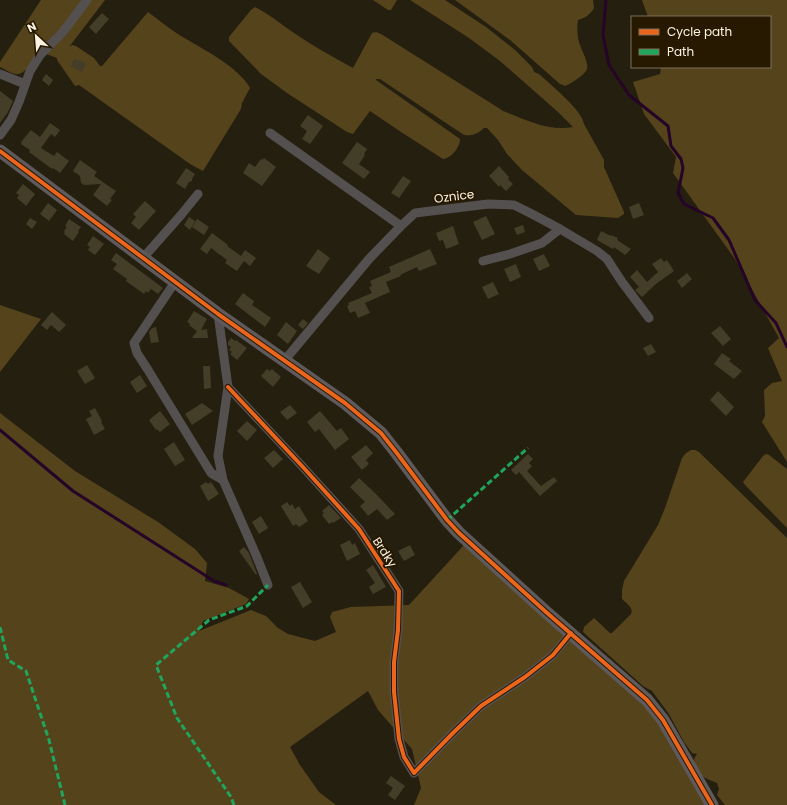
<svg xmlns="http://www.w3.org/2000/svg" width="787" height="805" viewBox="0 0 787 805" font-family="Poppins,sans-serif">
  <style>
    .green { fill: #55431c }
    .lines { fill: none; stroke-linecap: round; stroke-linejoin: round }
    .stream { stroke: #260427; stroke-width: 3 }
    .building { fill: #443d28 }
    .street { stroke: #545050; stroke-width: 9 }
    .secondary { stroke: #5e5a5c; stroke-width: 13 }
    .quiet { stroke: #20a55d; stroke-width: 3; stroke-dasharray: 6 3; stroke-linecap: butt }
    .cycleway-casing { stroke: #261900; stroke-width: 6 }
    .cycleway { stroke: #eb651d; stroke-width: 4 }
    .labels { text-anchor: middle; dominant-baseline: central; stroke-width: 4; stroke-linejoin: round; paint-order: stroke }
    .street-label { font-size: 12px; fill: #fcf3e2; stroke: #261900 }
  </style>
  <rect width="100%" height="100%" fill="#251f0f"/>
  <path class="green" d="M41,0H105L69,47L72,45L76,46L94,58L100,66H102L148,12C159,20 170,29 181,36C201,48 239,67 250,88L242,103L241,109L203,171L190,164L79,85L75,86L57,60V58L38,51C33,59 26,76 15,74C10,73 5,69 0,67V62Z
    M373,0H397L391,10H388Z
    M410,0H445L486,27L515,50L532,67L534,72L539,74C551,85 582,110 584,124L604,160V167L624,212V214L618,218L576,215L522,170L507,154L498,140L487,128H484C478,134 472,136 464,135L380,79H376V80L460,139C460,147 452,158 443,159L398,130L370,111L353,134L347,132L287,93L261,74L229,41V37L251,10L255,7C269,14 281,24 294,33C313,46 333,57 353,68L372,33L376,32L381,34L497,107L503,111C525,119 549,132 573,127L558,112L500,61L469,38Z
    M455,0H593L594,8C590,15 585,18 578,20C577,28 577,34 579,42C581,50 589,62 587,69C585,75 570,84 565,86L560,84L510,40Z
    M642,0H787V462L762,422L765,416L764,390L772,383L782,381L768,348L779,338L735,259L673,173L676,157L644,114L633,82L660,74L661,67H770V17H648Z
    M0,305L41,319L0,372Z
    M0,413L75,471L158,522L195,549L207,563L205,581L229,588L249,599L246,604L203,621L199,631L251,610L266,616L278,628L288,634L315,641L336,632L330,617L332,612L351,607L409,605L464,545L643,704L658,723L706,805H414L421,788L412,749L378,710L368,691L290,747L300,765L319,792L336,805H0Z
    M691,450H695L699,452L787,538V805H725L717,795L719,789L717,783C713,781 709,780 705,778C699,774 695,766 694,759L697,754L692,753L684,742L669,714L652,691L643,686L583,632L584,627L594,618L610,633H612L631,614C634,608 626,603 622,599V590L624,581L658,525L665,508L682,458L686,453Z
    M766,454L769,455L787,469V528L746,486L743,482L763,456Z"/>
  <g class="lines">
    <path class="stream" d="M606,0L603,35L609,65L629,95L668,126L671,146L681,159L683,168L678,193L684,204L713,218L729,240L755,300L776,323L787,347
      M0,430L73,491L200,572L214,581L226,585"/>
  </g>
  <path class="building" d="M102,13L109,19L96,34L89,27Z
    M74,59L86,63L82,72L71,67Z
    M46,74L53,80L49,86L42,80Z
    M0,91L13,101L8,112L0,123Z
    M308,115L323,126L310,144L302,139L307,131L300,126Z
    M50,123L60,130L55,137L51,134L41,148L54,156L57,152L69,161L60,173L53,168L52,169L29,152L30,150L21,144L22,142H21L31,130L40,137Z
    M357,142L367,149L364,154L365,155L359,164L370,172L364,179L342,163Z
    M264,158L276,167L262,186L243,173L249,163L255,167L261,159L262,160Z
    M80,160L97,172L94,176L116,191L110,199L112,200L107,206L93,195L101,184L84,185L81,183L80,176L73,171Z
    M499,166L509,177L508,179L513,184L506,191L500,185L499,187L489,176Z
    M186,168L195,174L192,179V181L189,182L185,189L176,183Z
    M403,176L411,181L399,198L391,193Z
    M23,184L35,194L26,206L17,198L19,195L16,193Z
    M145,201L156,211L139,230L131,223L136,217L133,214Z
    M48,203L57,210L49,221L40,214Z
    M639,203L644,215L633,219L629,207Z
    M486,216L495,234L482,240L473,222Z
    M189,217L195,221L190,230L184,225Z
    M30,218L37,222L32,229L26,224Z
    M69,219L81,227L78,231L79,232L73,241L64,234L65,232L64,231L67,227L65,226Z
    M197,219L209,227L204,235L192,227Z
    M523,225L525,232L517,235L514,228Z
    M453,226L459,244L446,249L443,240L439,241L436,233Z
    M601,231L611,236V235L618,238L617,240L631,249L625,255L614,247L613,249L597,240Z
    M212,233L228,245L227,246L241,256L245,250L256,258L250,266L244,261L237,271L225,263L227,260L211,248L207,254L200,249Z
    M93,236L104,244L95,255L88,250L90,247L87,245Z
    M318,249L330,258L319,274L306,266Z
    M430,249L437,264L419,271L417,267L400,275L401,276L386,282L390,292L365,303L370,313L358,318L355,311L350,313L347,306L349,305L348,303L372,293L369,287L372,286L370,281L391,272L389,267Z
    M116,253L163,288L158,294L151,289L148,293L146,291L144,294L126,281L127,279L113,269L117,264L111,260Z
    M544,254L550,266L539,271L533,259Z
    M661,258L664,262L667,260L674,271L656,284L642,297L635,290L639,287L630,277L637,270L647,282L658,272L652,264Z
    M516,264L521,277L510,282L504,269Z
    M687,273L692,279L682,288L677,281Z
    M493,282L499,294L488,299L482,287Z
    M243,293L254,301L252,305L271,318L265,327L235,304Z
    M194,311L207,319L201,330L207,329L208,338H192L197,331L189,325L190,324L187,322Z
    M52,312L66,325L59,332L51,325L47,330L41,325Z
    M303,319L308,323L303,329L298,325Z
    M286,322L297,331L288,344L277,335Z
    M720,326L731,339L723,346L711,333Z
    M156,327L159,342L151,343L149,332L152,328Z
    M231,338L235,341L236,340L247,348L237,360L230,354L232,352L229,350L231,347L228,345V342Z
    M651,344L656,352L648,356L643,348Z
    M722,353L731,359L729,361L742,371L734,379L714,364Z
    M87,365L95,378L85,384L77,371Z
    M203,366H210L211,388L204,389Z
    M267,369L270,371L272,369L281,377L273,387L261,376Z
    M140,375L147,386L137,393L130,382Z
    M718,391L734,407L726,416L710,400Z
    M202,403L213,411L192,425L185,414Z
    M290,405L297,413L287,420L280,412Z
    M95,408L102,421L101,422L105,429L94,435L86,419L92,416L89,411Z
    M160,411L170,424L160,432L157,429L156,430L149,420Z
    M320,411L337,431L341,428L349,439L335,450L319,429L315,432L307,422Z
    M247,421L257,430L247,441L237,431Z
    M174,442L185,460L175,466L164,449Z
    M366,445L373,453L366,460L369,464L362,470L351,457Z
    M274,450L283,459L273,468L264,458Z
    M528,454L533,459L529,463L532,466L527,471L541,486L554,477L557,481L540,496L519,472L516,475L511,470Z
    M359,478L375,493L395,514L387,520L377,509L368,516L360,506L365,502L350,487Z
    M206,482L208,484L211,482L219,494L208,501L200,486Z
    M287,502L290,506L292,504L295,509L299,506L308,521L299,527L296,524L293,526L281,506Z
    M329,505L341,518L333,523L332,522L329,524L322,515L324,513L322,511Z
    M261,516L268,528L259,534L252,522Z
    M350,540L352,545L355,543L360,554L347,561L340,545Z
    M410,545L415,555L404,561L398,551Z
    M244,547L249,553L257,574L256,575L239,551Z
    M373,565L386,587L373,594L369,587L375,583L366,570Z
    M300,582L312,602L303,608L291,587Z
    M391,776L405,786L395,800L388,795L393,788L386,783Z"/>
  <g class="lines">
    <path class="street" d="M0,74L25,84
      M270,133L401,226
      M0,135L11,120L19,102L30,71L40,55L62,33L87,0
      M143,258L181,215L198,194
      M483,261L510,254L542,243L560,229
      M175,282L134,343L137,353L148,370L211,473L223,480
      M218,314L228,387L218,456L223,480L256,555L268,585
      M284,361L369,259L401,226L415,213L488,204L514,205L532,214L560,229L597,251L607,259L622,282L649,318
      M228,387L302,466L359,529L399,591L398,630L394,662V692L399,739L404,757L414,773L453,733L481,706L525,677L553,655L571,633"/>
    <path class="secondary" d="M0,151L218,314L345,403L381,433L396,452L447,520L459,533L546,612L647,700L663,720L712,805"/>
    <path class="quiet" d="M447,520L528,448
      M0,627L8,660L26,671L49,740L65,805
      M234,805L231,797L177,718L156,665L209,620L247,606L268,585"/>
    <g class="cycleway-casing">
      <path id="cycleway" d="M0,151L218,314L345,403L381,433L396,452L447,520L459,533L546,612L647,700L663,720L712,805
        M228,387L302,466L359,529L399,591L398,630L394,662V692L399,739L404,757L414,773L453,733L481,706L525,677L553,655L571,633"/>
    </g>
    <use href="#cycleway" class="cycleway"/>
  </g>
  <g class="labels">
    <g class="street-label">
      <text transform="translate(454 196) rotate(-7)">Oznice</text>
      <text transform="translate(385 552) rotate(57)">Brdky</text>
    </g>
  </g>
  <rect x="631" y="16" width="140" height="52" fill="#261900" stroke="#7c705a"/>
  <rect x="639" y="29" width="20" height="6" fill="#eb651d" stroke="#7c705a"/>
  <text x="667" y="36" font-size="12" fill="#fcf3e2">Cycle path</text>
  <rect x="639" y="49" width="20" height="6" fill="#20a55d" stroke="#7c705a"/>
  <text x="667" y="56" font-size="12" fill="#fcf3e2">Path</text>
  <g transform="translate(36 36) rotate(334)" stroke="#261900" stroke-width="3" paint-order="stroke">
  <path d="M0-3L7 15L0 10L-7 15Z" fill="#fcf3e2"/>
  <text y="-6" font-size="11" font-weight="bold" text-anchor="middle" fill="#fcf3e2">N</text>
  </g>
</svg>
